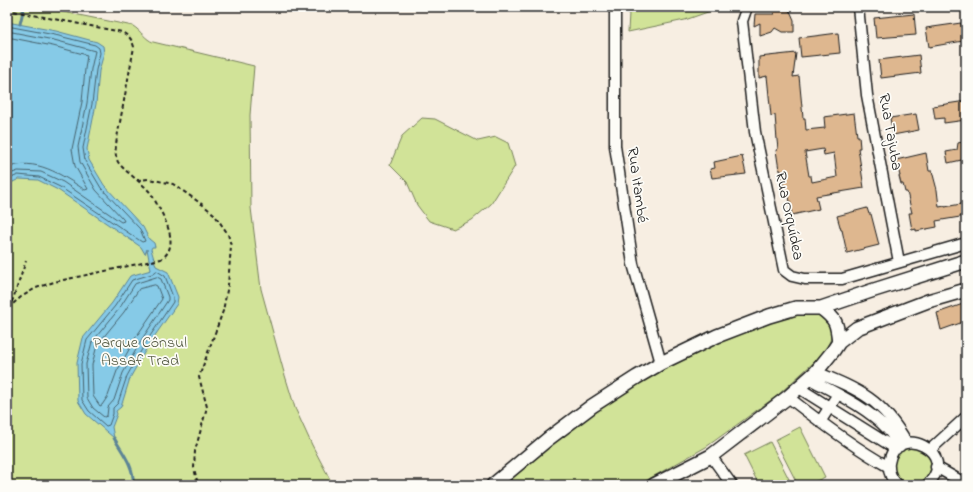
<svg xmlns="http://www.w3.org/2000/svg" width="973" height="492" viewBox="0 0 973 492" font-family="'Indie Flower',sans-serif">
  <style>
    .green { fill: #d1e398; stroke: #76805a }
    .water { fill: #86cae7; stroke: #5c8496 }
    .lines { fill: none; stroke-linecap: round; stroke-linejoin: round }
    .shore { stroke: #46626d; stroke-width: 1 }
    .stream { stroke: #5c8496; stroke-width: 3 }
    .building { fill: #deb78f; stroke: #1c1c1c; fill-rule: evenodd }
    .minor-casing { stroke: #1c1c1c; stroke-width: 13 }
    .tertiary-casing { stroke: #1c1c1c; stroke-width: 16 }
    .path { stroke: #1c1c1c; stroke-width: 2; stroke-dasharray: 4 3; stroke-linecap: butt }
    .minor { stroke: #fdfcf7; stroke-width: 10 }
    .tertiary { stroke: #fdfcf7; stroke-width: 13 }
    .labels { text-anchor: middle; dominant-baseline: central; stroke-width: 3.5; stroke-linejoin: round; paint-order: stroke }
    .street-label { font-size: 16px; fill: #1c1c1c; stroke: #fdfcf7 }
    .park-label { font-size: 16px; fill: #525841; stroke: #fdfcf7 }
  </style>
  <rect width="100%" height="100%" fill="#f7eee2"/>
  <filter id="ink" filterUnits="userSpaceOnUse"><feTurbulence type="fractalNoise" baseFrequency=".025" numOctaves="2"/><feDisplacementMap in="SourceGraphic" scale="8" xChannelSelector="R" yChannelSelector="G"/><feConvolveMatrix kernelMatrix="1 2 1 2 8 2 1 2 1" color-interpolation-filters="sRGB"/></filter>
  <g filter="url(#ink)">
    <path class="green" d="M7,7H39L133,26C141,31 146,40 153,42L254,66L250,115L251,208L261,289L283,369L295,408L312,445L333,485H7Z
      M632,7H722L685,20L628,32L629,13Z
      M422,118L435,119L478,141L496,137L508,143L515,166L491,204L472,220L453,229L429,221L417,205L407,182L390,165L402,136Z
      M797,312L816,313L827,322L832,333L830,341L824,353L778,395L706,447L638,485H498L638,379L717,341Z
      M800,427L825,477L808,485H798L775,440Z
      M770,442L792,485H759L744,455Z
      M918,446L932,458L933,467L923,484C890,492 885,453 908,447C911,446 915,447 918,446Z"/>
    <path class="water" d="M7,22L56,31L97,42L103,46L104,53L99,71L96,104L87,149L89,160L104,185L143,227L149,239L154,243L155,247H152L151,249L156,266L168,272L178,297L177,304L149,344L130,378L121,407L116,411L117,414L112,427L114,438L86,414L78,401L77,363L83,338L112,303L130,276L151,270L147,249L145,254L141,247L58,190L38,180L19,179L7,185Z"/>
    <g class="lines">
      <path class="shore" d="M7,26L55,35L95,45L99,48L100,53L96,70L92,104L83,148L85,161L101,188L140,229L145,241L142,242L60,187L39,177L18,175L7,180
        M7,31L54,40L95,51L91,69L87,103L78,147L80,162L96,190L123,219L124,221L121,222L63,182L41,172L18,171L7,175
        M7,37L53,46L87,55L85,69L82,102L72,149L75,166L88,189L85,190C62,175 35,156 7,168
        M157,271L165,276L173,297V302L146,342L127,376L118,403L113,408V414L109,425L106,426L89,411L82,400L81,364L87,340L115,306L132,280L152,274Z
        M157,277L161,279L168,297V300L142,339L123,373L114,400L108,407L107,416L104,417L93,408L87,398L86,364L92,342L119,309L135,284Z
        M155,285L157,286L162,299L136,337L117,371L108,396L102,405L100,406L93,396L92,365L97,345L124,312L139,289Z"/>
      <path class="stream" d="M20,24L24,7
        M114,438C122,452 135,467 133,485"/>
    </g>
    <path class="building" d="M780,7H785L791,13L794,20V32H782L775,28L772,32L760,36V23L754,26L755,14H775L771,10Z
      M914,14L916,35L876,38L874,18Z
      M961,23L963,41L929,47L926,28Z
      M838,33L840,53L801,57L799,38Z
      M796,53L793,77L799,76L803,118H805L806,130L825,128L824,117L854,113L857,136H859L860,148H858L864,188L816,196L819,209L792,215L789,196L785,197L781,170H779L776,150L778,149L777,140L775,115L771,116L767,76L759,78V57ZM823,149L824,155L834,153L837,177L812,182L811,176H809L805,152Z
      M919,55L921,73L881,78L879,60Z
      M966,101V120L944,123V118L935,119L933,106Z
      M916,114L919,130L893,135L890,118Z
      M966,141V159L948,163L946,152L957,150L958,143Z
      M926,153L929,171H932L937,190L939,207L945,206V207L966,203V216L936,221L937,227L916,231V229L912,230L909,213H912L907,192H905L903,184H901L899,176H900L896,160Z
      M742,156L746,174L712,178L710,169L715,168L714,162Z
      M867,208L869,214H871L879,245L847,253L842,230H841L837,216Z
      M963,304L966,312V321L941,330L937,313Z"/>
    <g class="lines">
      <g class="minor-casing">
        <path id="minor" d="M615,7V146L633,264L661,363
          M747,7L742,21L755,132L784,270L792,276L805,279H842L966,243
          M858,7L867,95L899,262
          M816,372C860,390 883,400 907,443
          M810,379C834,392 868,408 887,429C892,434 896,440 900,446
          M799,388L896,449
          M788,397C820,422 853,447 889,467
          M820,422L838,394
          M930,450L966,417
          M711,456L732,485
          M936,467L966,484
          M898,485C891,479 888,472 889,463C895,421 962,452 927,485"/>
      </g>
      <g class="tertiary-casing">
        <path id="tertiary" d="M821,308C837,320 837,324 839,342
          M493,485L548,439L592,406L637,377L661,363L717,336L769,316L796,308H821L871,291L966,261
          M654,485L711,456L788,397L816,372L833,351L839,342L857,328L928,301L966,290"/>
      </g>
      <path class="path" d="M7,10L122,32C129,36 132,39 134,47L117,138C116,145 114,155 118,162C123,170 141,182 148,190C152,194 155,201 158,206C166,221 180,247 161,259L54,282L36,288L21,297L7,309
        M137,180L149,179L173,184L203,205L214,214L228,234L231,246L228,285L223,311L199,377L207,407L195,451L194,468L198,485
        M8,308L13,299L26,261"/>
      <use href="#minor" class="minor"/>
      <use href="#tertiary" class="tertiary"/>
    </g>
  </g>
  <g class="labels">
    <g class="street-label">
      <text transform="translate(890 132) rotate(80)">Rua Tajuba</text>
      <text transform="translate(637 185) rotate(82)">Rua Itambé</text>
      <text transform="translate(789 216) rotate(78)">Rua Orquídea</text>
    </g>
    <g class="park-label">
      <text x="140" y="343">Parque Cônsul<tspan x="140" dy="18">Assaf Trad</tspan></text>
    </g>
  </g>
  <rect width="973" height="492" fill="none" stroke="#fdfcf7" stroke-width="24"/>
  <rect x="12" y="12" width="949" height="468" fill="none" stroke="#1c1c1c" stroke-width="1.5" filter="url(#ink)"/>
</svg>
